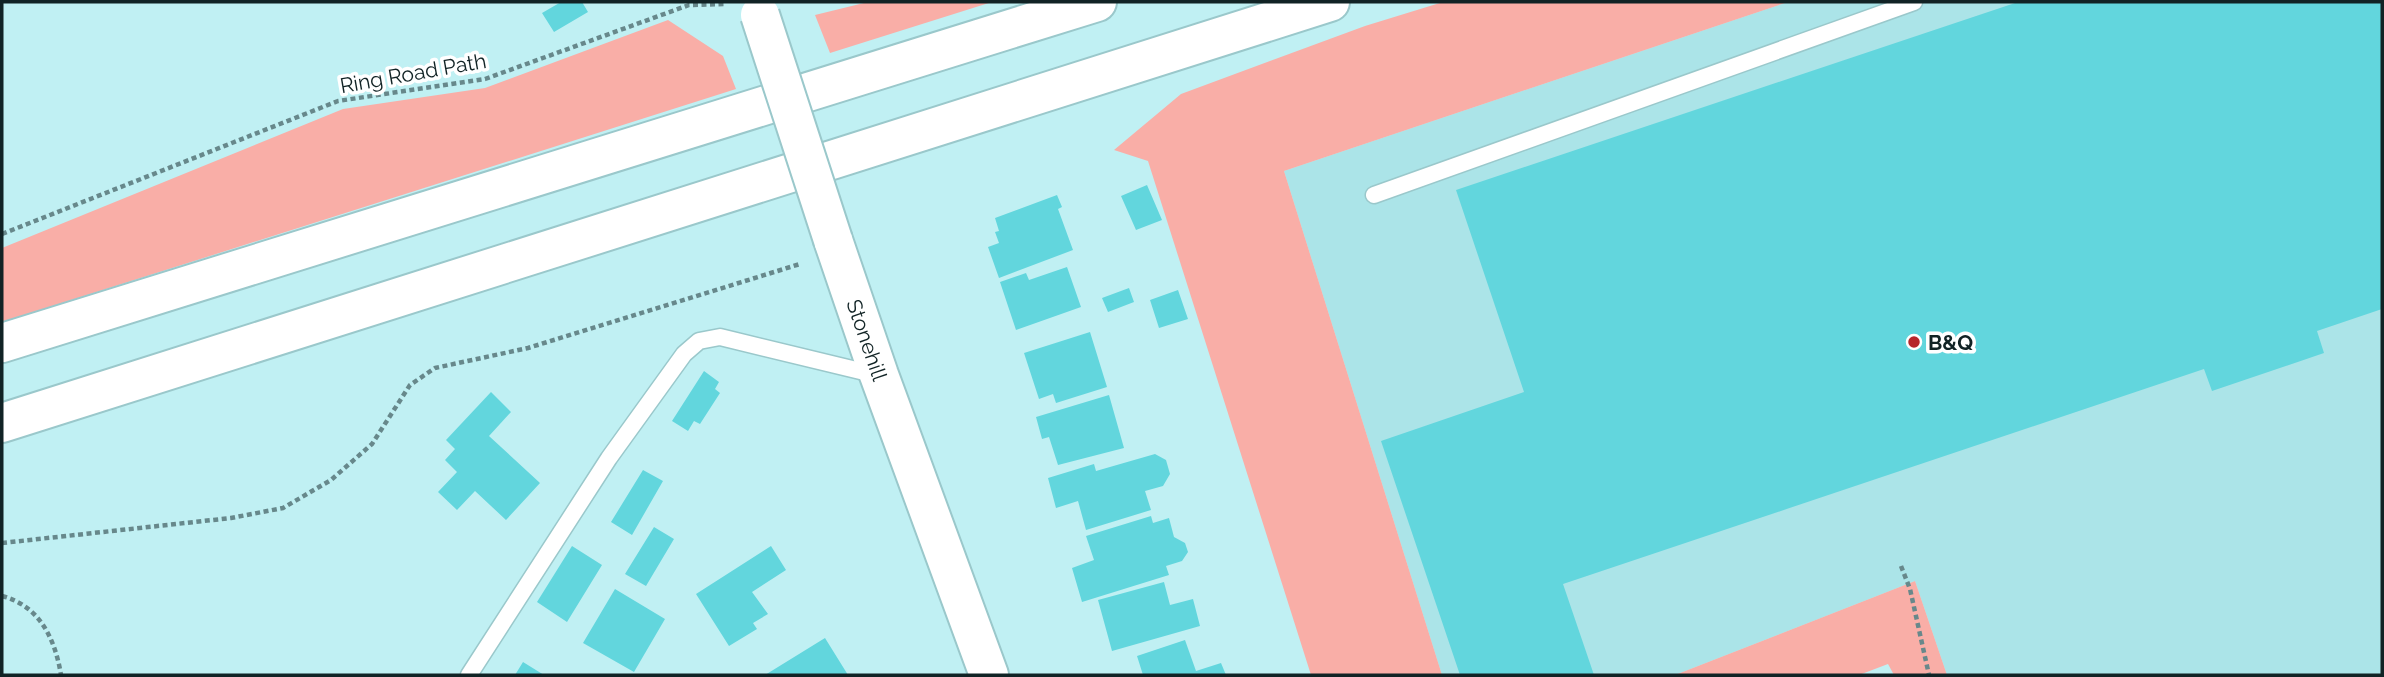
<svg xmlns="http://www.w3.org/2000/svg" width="2384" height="677" viewBox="0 0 2384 677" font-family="Raleway,sans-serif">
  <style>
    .built { fill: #abe4e8 }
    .green { fill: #f9aea7 }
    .building { fill: #62d6dd }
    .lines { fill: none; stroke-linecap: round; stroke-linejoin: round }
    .service-casing { stroke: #9ac8cb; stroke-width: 19 }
    .primary-casing { stroke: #9ac8cb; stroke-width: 42 }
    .trunk-casing { stroke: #9ac8cb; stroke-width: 42 }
    .path { stroke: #67888b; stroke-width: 4.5; stroke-dasharray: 5 3.5; stroke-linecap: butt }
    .service { stroke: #fff; stroke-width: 16 }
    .primary { stroke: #fff; stroke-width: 38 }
    .trunk { stroke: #fff; stroke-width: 38 }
    .primary-bridge-casing { stroke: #9ac8cb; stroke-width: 42; stroke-linecap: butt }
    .primary-bridge { stroke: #fff; stroke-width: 38 }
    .poi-dot { fill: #b6252a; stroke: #fff; stroke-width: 2.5 }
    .labels { text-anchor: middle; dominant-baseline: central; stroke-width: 7; stroke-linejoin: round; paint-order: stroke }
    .street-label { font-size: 21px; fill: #112325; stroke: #fff }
    .poi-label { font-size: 21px; font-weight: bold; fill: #112325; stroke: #fff; text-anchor: start }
  </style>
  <rect width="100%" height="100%" fill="#c0f0f3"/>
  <path class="built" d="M1788,2H2382V675H1947L1915,581L1675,675H1442L1284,171Z"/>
  <path class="green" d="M868,2H992L830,53L815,15Z
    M1443,2H1788L1284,171L1442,675H1311L1148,161L1114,150L1181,94L1365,26Z
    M668,20L723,56L736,89L2,322V248L343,109L485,88Z
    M1915,581L1947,675H1894L1888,664L1859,675H1675Z"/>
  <path class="building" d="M561,2H582L588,12L554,32L542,13Z
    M2018,2H2382V309L2317,331L2324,353L2212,391L2204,369L1563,584L1594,675H1460L1381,441L1524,392L1456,190Z
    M1147,185L1162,220L1136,230L1121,196Z
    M1057,195L1062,207L1058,209L1073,250L999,278L988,247L999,243L995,232L999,231L995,218Z
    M1067,267L1081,307L1016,330L1000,282L1026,273L1029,280Z
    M1129,288L1134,302L1108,312L1102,298Z
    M1178,290L1188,319L1159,328L1150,300Z
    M1090,332L1107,387L1056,403L1053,394L1039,399L1024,353Z
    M704,371L719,382L715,389L720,393L700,424L694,421L688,431L672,421Z
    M491,392L511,412L489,436L540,483L506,520L475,491L457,510L438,492L457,472L445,460L455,449L446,440Z
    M1109,395L1124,448L1058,465L1049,437L1042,439L1036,417Z
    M1155,454L1166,460L1170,474L1163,486L1145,491L1151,510L1086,530L1078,501L1056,508L1048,478L1094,464L1096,471Z
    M643,470L663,481L632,535L611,522Z
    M1151,516L1153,523L1169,518L1174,537L1185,543L1188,552L1182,561L1166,566L1169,575L1082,602L1072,568L1094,560L1086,536Z
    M654,527L674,539L646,586L625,574Z
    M572,546L602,565L567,622L537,602Z
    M771,546L786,570L752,592L768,614L753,623L757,629L729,646L696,594Z
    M1164,582L1170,605L1193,599L1200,626L1112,651L1098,600Z
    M615,589L665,619L634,672L583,643Z
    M825,638L848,675H765Z
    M1185,640L1196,671L1221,663L1226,675H1143L1137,656Z
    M523,662L544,675H515Z"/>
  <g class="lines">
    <g class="service-casing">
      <path id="service" d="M1374,195L1914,2
        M469,675L609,458L684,354L699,341L720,337L877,375"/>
    </g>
    <g class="primary-casing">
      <path id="primary" d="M833,240L879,375L989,675"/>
    </g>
    <g class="trunk-casing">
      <path id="trunk" d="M2,343L1097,2
        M2,423L1330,2"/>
    </g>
    <path class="path" d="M2,234L338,101L485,79L689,5L724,4
      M2,543L231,518L283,508L331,480L372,444L410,385L435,368L528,348L800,264
      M1901,566L1910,589L1929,675
      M2,596C40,606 55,639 61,675"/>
    <use href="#service" class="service"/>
    <use href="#primary" class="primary"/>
    <use href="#trunk" class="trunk"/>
    <g class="primary-bridge-casing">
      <path id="primary-bridge" d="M760,15L833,240"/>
    </g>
    <use href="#primary-bridge" class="primary-bridge"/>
  </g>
  <circle class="poi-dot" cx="1914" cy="342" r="7"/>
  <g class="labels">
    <g class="street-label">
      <text transform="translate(413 73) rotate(-10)">Ring Road Path</text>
      <text transform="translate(867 340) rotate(71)">Stonehill</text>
    </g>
    <g class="poi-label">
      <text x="1928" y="342">B&amp;Q</text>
    </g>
  </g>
  <rect width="2384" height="677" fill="none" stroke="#112325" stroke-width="7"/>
</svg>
